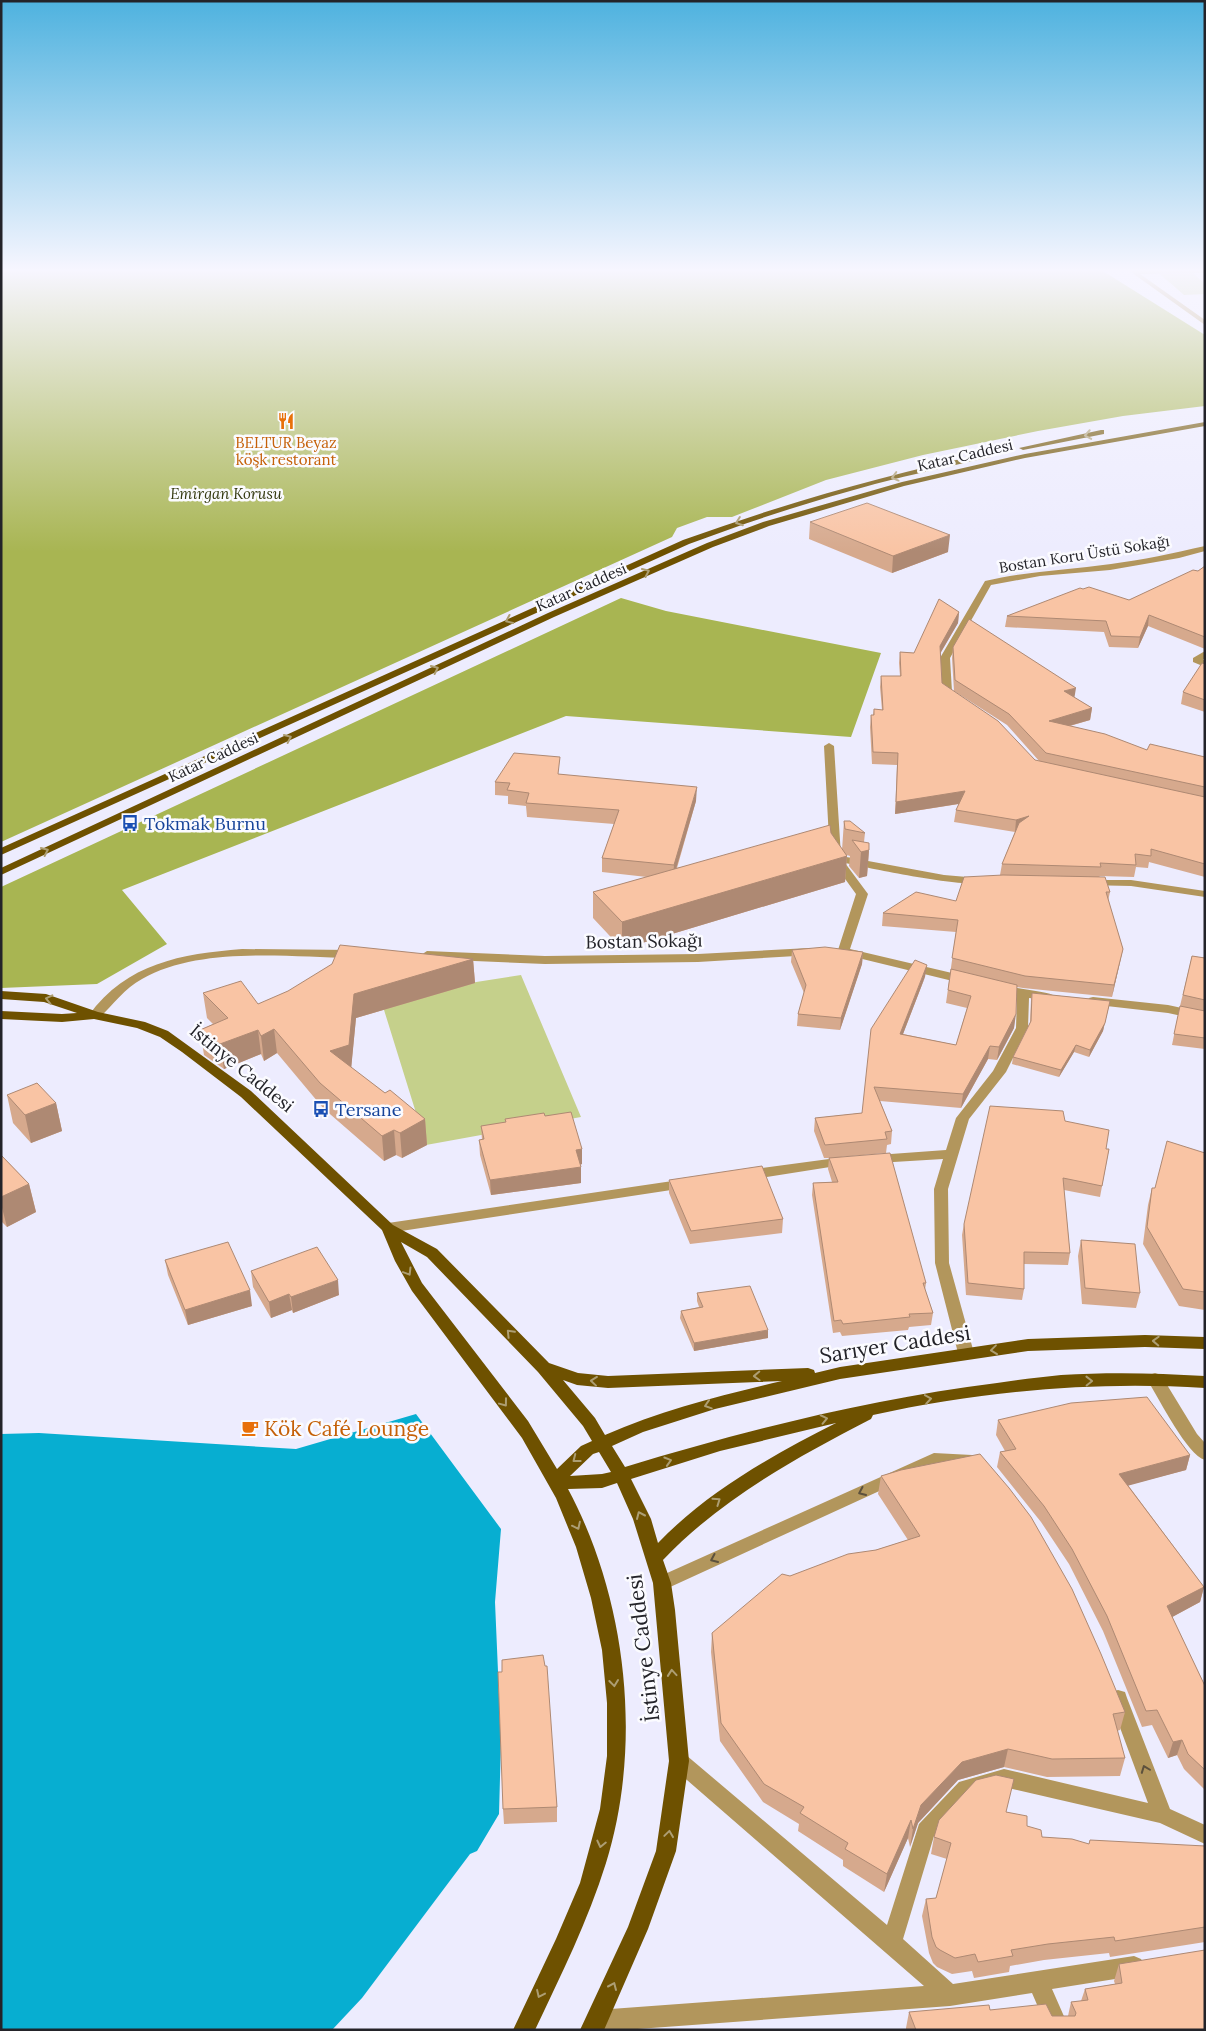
<svg xmlns="http://www.w3.org/2000/svg" width="1206" height="2031" viewBox="0 0 1206 2031" font-family="Lora,serif">
  <style>
    .green { fill: #c5d08b }
    .forest { fill: #a8b552 }
    .water { fill: #07aed1 }
    .lines { fill: none; stroke-linecap: round; stroke-linejoin: round }
    .minor { fill: #b2965c; fill-rule: evenodd }
    .major { fill: #6e5100; fill-rule: evenodd }
    .wall { fill: #d6a98d }
    .shaded-wall { fill: #ae8973 }
    .building { fill: #f9c4a4; stroke: #ae8973 }
    .oneway { stroke: #ad9e73 }
    .oneway2 { stroke: #5c513d }
    .labels { text-anchor: middle; dominant-baseline: central; stroke-width: 5; stroke-linejoin: round; paint-order: stroke }
    .far-food-label { font-size: 15px; fill: #c56008; stroke: #fbfbff }
    .far-street-label { font-size: 15px; fill: #232329; stroke: #fbfbff }
    .far-park-label { font-size: 15px; font-style: italic; fill: #34390f; stroke: #fbfbff }
    .transit-label { font-size: 18px; fill: #164399; stroke: #fbfbff; text-anchor: start }
    .street-label { font-size: 18px; fill: #232329; stroke: #fbfbff }
    .near-street-label { font-size: 21px; fill: #232329; stroke: #fbfbff }
    .near-food-label { font-size: 21px; fill: #c56008; stroke: #fbfbff; text-anchor: start }
  </style>
  <rect width="100%" height="100%" fill="#edecfe"/>
  <path class="green" d="M1193,273L1205,284V294L1184,295L1160,274Z
    M521,975L581,1117L426,1145L380,997Z"/>
  <path class="forest" d="M1,268H1098L1205,335V406L1123,416L1038,431L923,455L826,480L732,517H707L677,528L672,537L1,842Z
    M621,598L666,611L881,653L851,737L566,716L122,890L167,944L97,984L1,988V887Z"/>
  <path class="water" d="M416,1414L501,1529L495,1602L501,1741L499,1814L477,1851L470,1854L362,1998L332,2030H1V1434L39,1433L296,1449Z"/>
  <g class="lines">
    <path class="minor" d="M1205,269V273L1140,274L1205,320V325L1131,272L1134,270Z
      M1205,546V551L1179,558L1110,570L1040,576L991,585L950,658L952,692L959,698L954,701L942,693L940,658L985,581C1028,571 1068,570 1111,564C1142,560 1174,553 1205,546Z
      M1205,651V658L1203,660H1205V667L1193,662V658Z
      M829,743L834,746L841,856L944,875L979,878L985,881C975,891 865,867 845,863L868,894L850,949L969,977L971,980L969,983L965,984L846,955L838,950L856,894L830,858L824,746Z
      M1089,880H1131L1205,891V897L1131,886L1085,885L1083,883L1085,881Z
      M809,948L813,949L815,952L813,955L698,962L545,964L427,959L421,955L427,951L545,956L698,954Z
      M242,949L352,950L358,954L352,958C287,957 200,946 142,979C125,988 113,1005 99,1018H91L89,1015C127,963 181,954 242,949Z
      M1002,985C1012,988 1051,992 1055,996L1049,1000L1029,998L1028,1028L1006,1072L969,1119L948,1189L949,1263L974,1353L971,1357L966,1359L961,1357L958,1353L935,1263L934,1189L943,1159L877,1163L872,1162L870,1159L872,1156L877,1155L946,1150L956,1118L993,1071L1016,1028L1017,996L998,992L996,989L998,986Z
      M1093,997L1168,1005L1205,1013V1021L1168,1013L1089,1004L1087,1001L1089,998Z
      M844,1157L849,1158L851,1161L849,1164L748,1180L743,1178L741,1175L743,1172L748,1170Z
      M686,1179L691,1181L693,1184L691,1187L388,1233L383,1231L381,1228L383,1225L388,1223Z
      M1155,1373L1161,1375L1197,1434L1205,1443V1460C1187,1455 1160,1400 1149,1383L1147,1379L1149,1375Z
      M934,1453L972,1455L974,1460L972,1465L966,1466L936,1465L668,1588L662,1590L656,1588L653,1583L656,1578Z
      M1118,1690L1125,1692L1127,1698L1170,1809L1205,1825V1844L1160,1823L1004,1787L972,1795L934,1836L903,1939L953,1984L1134,1956L1141,1959L1145,1966L1141,1973L1134,1976L1052,1989L1070,2030H1048L1032,1993L950,2006L624,2030L589,2029L586,2021L589,2013L597,2010L924,1986L672,1767L669,1761L672,1755L679,1752L686,1755L887,1925L919,1824L959,1782L1004,1769L1148,1803L1109,1698L1111,1692Z"/>
    <path class="major" d="M1205,422V426L1025,458L904,486L769,526L713,547L554,617L1,875V868L548,613L707,543L763,522L902,482L1025,454Z
      M1101,430H1104V434L1023,450L1019,448Z
      M988,453L992,455L991,457C952,466 913,474 875,484C812,501 750,521 689,544L1,855V848L683,540C783,504 884,475 988,453Z
      M1,991L46,994L98,1012L145,1022L168,1031L251,1091L393,1225L437,1249L549,1363L578,1373L608,1376L808,1368L814,1370L815,1373L840,1367L1028,1339L1145,1335L1205,1337V1349L1145,1347L1028,1351L840,1379L715,1409L643,1432L612,1446L625,1467C747,1430 870,1399 997,1383C1018,1380 1040,1377 1061,1375C1109,1372 1157,1373 1205,1376V1388C1094,1381 982,1391 873,1415L871,1419C796,1458 722,1498 663,1560L671,1583L675,1610L689,1761L676,1851L648,1929L604,2030H580L628,1927L656,1851L669,1761L653,1583L633,1519L617,1483L602,1488L568,1489C627,1599 643,1744 606,1863C588,1921 561,1975 535,2030H513L556,1939L580,1883L600,1809L607,1756V1703L602,1650L591,1598L576,1547L556,1498L522,1438L412,1291L395,1261L382,1230L241,1097L182,1052L160,1037L137,1028L94,1019L62,1022L1,1019V1011L62,1014L77,1013L44,1002L1,999ZM401,1242L427,1257L538,1372L583,1426L592,1441L581,1446L557,1469L528,1421L422,1283ZM563,1380L577,1385L608,1388L782,1381C722,1395 662,1410 605,1435L595,1418ZM836,1423C773,1455 708,1491 658,1543L651,1519L631,1479L720,1451ZM599,1452L611,1472L602,1474L570,1476L593,1454Z"/>
  </g>
  <path class="wall" d="M810,522L948,552L892,573L809,539Z
    M1205,566V649L1148,626L1138,648L1109,647L1104,632L1005,627L1007,616L1083,589L1129,600L1198,571Z
    M959,612L958,623L940,654L942,683L1035,760L1040,762L1007,725L954,691L952,658L953,647L1075,698L1092,708L1090,720L1070,726L1147,750L1205,757V877L1149,862L1148,868L1136,867L1134,877L1100,876L1099,877L1110,892L1108,901L1123,949L1112,997L1023,988L1017,987L1014,1028L997,1060L988,1059L961,1108L880,1101L892,1131L891,1144L887,1145L886,1153L841,1157L926,1283L925,1290L933,1313L931,1325L909,1327L908,1330L842,1336L840,1332L833,1333L812,1195L813,1183L832,1182L828,1169L829,1158H824L814,1131L815,1118L862,1113L925,977L903,1034L956,1045L967,1008L946,1003L956,932L882,926L883,913L956,901L1000,875L1002,864L1015,832L954,822L956,810L959,804L895,814L897,765L872,764L870,727L871,715H873L874,709L882,710L880,687L881,676H900L899,663L900,652L914,653Z
    M1205,664V712L1181,704L1183,692Z
    M560,774L696,801L677,868L831,833L842,850L844,821L865,833L864,842L869,850L867,876L859,878L849,866L850,856L847,855V856L845,882L622,949L593,918V892L647,877L602,872V858L614,824L527,817L526,806L508,804V796L495,795V782Z
    M792,950L863,952L862,964L840,1030L797,1026L798,1014L804,993L791,962Z
    M1192,956L1205,958V1011L1180,1006Z
    M473,959L475,983L356,1018L351,1068L385,1093L425,1119L427,1145L402,1158L396,1155L384,1161L323,1108L277,1053L264,1061L261,1054L224,1069L204,1055L200,1030L213,1024L207,1018L203,993L258,1004Z
    M1032,993L1110,1001L1103,1031L1089,1057L1074,1052L1059,1077L1012,1064L1013,1057L1030,1023L1031,1000Z
    M1180,1006L1205,1011V1049L1172,1045Z
    M7,1095L56,1103L62,1131L31,1143L13,1123Z
    M545,1116L582,1149V1164L580,1165L581,1183L491,1195L480,1155L479,1140H482L481,1126L506,1122L505,1119Z
    M1065,1121L1106,1149H1109L1100,1197L1064,1190L1070,1253L1068,1265L1024,1264V1289L1022,1300L966,1295L962,1235L964,1224Z
    M1205,1153V1310L1179,1306L1143,1244L1148,1205L1152,1188H1155Z
    M1,1155L29,1184L36,1212L7,1227L1,1221Z
    M669,1180L783,1219L782,1233L690,1244L669,1193Z
    M1081,1240L1140,1293L1136,1308L1082,1304L1078,1256Z
    M165,1260L252,1306L188,1325L168,1275Z
    M251,1271L339,1295L293,1313L292,1310L271,1318L253,1287Z
    M697,1293L768,1338L694,1351L680,1318L681,1311L699,1307L697,1301Z
    M998,1420L1190,1455L1186,1470L1128,1485L1204,1587L1200,1602L1172,1617L1205,1686V1790L1184,1769L1177,1755L1168,1758L1152,1725L1142,1727L1103,1631L1069,1564L1041,1522L997,1467L1000,1452L1005,1451L996,1435Z
    M881,1476L1125,1712L1120,1730L1117,1731L1125,1758L1120,1776L1047,1777L1004,1767L958,1780L918,1823L910,1847L908,1838L884,1892L843,1866V1860L798,1831L799,1824L763,1802L720,1741L711,1652L712,1633L790,1576L908,1540L878,1494Z
    M545,1666L557,1807V1822L504,1824L503,1809Z
    M1007,1812L1042,1837L1089,1844L1205,1846V1942L1110,1957L1109,1953L1044,1960L1010,1966L1009,1972L974,1978L972,1971L952,1974L937,1967L933,1963L929,1953L922,1916L926,1899L936,1898L947,1859L931,1854L934,1837Z
    M1119,1964L1205,2030H906V2028L909,2012L990,2010L1052,2016H1068L1071,2002L1081,2001L1085,1989L1115,1984L1114,1981Z"/>
  <path class="shaded-wall" d="M950,535L948,552L892,573L893,556Z
    M959,612L958,623L938,657L940,646Z
    M1149,615L1148,626L1138,648L1140,637Z
    M1076,688L1074,700L1064,691Z
    M1092,708L1090,720L1047,732L1049,721Z
    M697,787L696,801L673,879L674,865Z
    M965,791L964,803L895,814L896,802Z
    M1029,816L1027,828L1015,832L1016,820Z
    M869,850L867,876L859,878L861,852Z
    M847,856L845,882L622,949V922Z
    M1123,949L1120,962L1112,997L1114,985Z
    M863,952L862,964L840,1030L841,1018Z
    M473,959L475,983L356,1018L351,1070L330,1051L354,994Z
    M927,965L925,977L898,1047L900,1034Z
    M1110,1001L1103,1031L1089,1057L1090,1050Z
    M1016,1014L1014,1028L997,1060L999,1047Z
    M274,1029L277,1053L264,1061L261,1036Z
    M258,1030L261,1054L224,1069L220,1044Z
    M1076,1045L1074,1052L1059,1077L1061,1070Z
    M990,1046L988,1059L961,1108L963,1094Z
    M56,1103L62,1131L31,1143L25,1115Z
    M425,1119L427,1145L402,1158L400,1133Z
    M394,1130L396,1155L384,1161L382,1136Z
    M582,1149V1164L577,1165L576,1150Z
    M581,1167V1183L491,1195L490,1180Z
    M29,1184L36,1212L7,1227L1,1204V1197Z
    M338,1280L339,1295L293,1313L291,1297Z
    M250,1290L252,1306L188,1325L185,1310Z
    M289,1294L292,1310L271,1318L269,1302Z
    M768,1330V1338L694,1351V1343Z
    M1190,1455L1186,1470L1116,1489L1119,1474Z
    M1204,1587L1200,1602L1163,1622L1167,1606Z
    M1182,1740L1177,1755L1168,1758L1173,1742Z
    M1008,1749L1004,1767L958,1780L918,1823L910,1847L913,1829L921,1805L962,1762Z
    M911,1820L908,1838L884,1892L887,1874Z"/>
  <path class="building" d="M867,503L950,535L893,556L810,522Z
    M1205,566V637L1149,615L1140,637L1111,636L1106,621L1007,616L1080,588L1083,589L1089,587L1129,600L1193,570L1198,571Z
    M939,599L959,612L940,646L942,683L998,721L1035,760L1205,797V864L1151,849V856L1135,854L1136,865L1100,863L1101,867L1002,864L1019,823L1029,816L1016,820L956,810L965,791L896,802L898,753L873,752L871,715H874V709L883,710L881,676H901L900,652L914,653Z
    M969,619L1076,688L1064,691L1092,708L1049,721L1105,734L1147,750L1150,744L1205,757V787L1046,753L1009,714L955,680L953,647Z
    M1202,663L1205,664V700L1183,692Z
    M514,753L560,757L558,774L697,787L674,865L602,858L619,810L526,803L529,793L507,790L510,783L495,782Z
    M844,821H850L865,833L845,829Z
    M830,825L831,833L847,856L622,922L593,892Z
    M852,840L869,843V850L861,852Z
    M1003,875L1105,877L1110,892H1106L1123,949L1114,985L1025,976L952,958L958,920L883,913L916,892L956,901L964,877Z
    M340,945L473,959L354,994L349,1045L330,1051L385,1093L390,1090L425,1119L400,1133L394,1130L382,1136L320,1083L274,1029L261,1036L258,1030L220,1044L200,1030L228,1018L203,993L241,981L258,1004L288,991L332,964Z
    M825,947L863,952L841,1018L798,1014L806,985L792,950Z
    M1192,956L1205,958V1000L1183,995Z
    M915,960L927,965L900,1034L956,1045L971,996L948,990L951,969L1017,985L1016,1014L999,1047L990,1046L963,1094L874,1087L892,1131L885,1132L887,1139L825,1145L815,1118L862,1113L871,1029Z
    M1032,993L1110,1001L1105,1023L1090,1050L1076,1045L1061,1070L1013,1057L1031,1021Z
    M1180,1006L1205,1011V1038L1174,1034Z
    M37,1083L56,1103L25,1115L7,1095Z
    M990,1106L1063,1111L1065,1121L1109,1130L1106,1149H1109L1102,1186L1063,1178L1070,1253L1024,1252V1289L968,1283L964,1224Z
    M571,1112L582,1149L576,1150L581,1167L490,1180L479,1140L484,1139L481,1126L506,1122L505,1119L544,1113L545,1116Z
    M1167,1141L1205,1153V1292L1183,1289L1147,1227L1152,1188H1155Z
    M890,1153L926,1283H923L933,1313L909,1314L910,1317L843,1324L841,1320L834,1321L813,1183L838,1182L829,1158Z
    M1,1155L29,1184L1,1197Z
    M762,1166L783,1219L691,1231L669,1180Z
    M1081,1240L1135,1244L1140,1293L1085,1288Z
    M228,1242L250,1290L185,1310L165,1260Z
    M317,1247L338,1280L291,1297L289,1294L269,1302L251,1271Z
    M750,1286L768,1330L694,1343L681,1311L703,1307L697,1293Z
    M1147,1397L1190,1455L1119,1474L1204,1587L1167,1606L1205,1686V1770L1188,1754L1182,1740L1173,1742L1157,1710L1146,1711L1107,1616L1072,1549L1044,1506L1000,1452L1016,1449L998,1420L1071,1403Z
    M980,1454L1009,1488L1031,1517L1072,1589L1101,1654L1125,1712L1113,1714L1125,1758L1052,1759L1008,1749L962,1762L921,1805L913,1829L911,1820L887,1874L845,1849L848,1843L800,1813L804,1807L764,1784L721,1723L712,1633L782,1574L790,1576L848,1554L876,1550L920,1536L881,1476L901,1470Z
    M543,1655L545,1666H547L557,1807L503,1809L498,1672H502V1660Z
    M996,1775L1014,1779L1006,1812L1027,1816V1826L1041,1830L1042,1837L1072,1839L1089,1844L1090,1840L1205,1846V1927L1115,1941L1114,1937L1048,1944L1011,1950L1013,1956L978,1962L975,1954L955,1958L940,1950L936,1947L932,1937L926,1899L936,1898L951,1843L934,1837L939,1820L976,1780Z
    M1205,1950V2030H916L909,2012L989,2005L990,2010L1046,2004L1052,2016H1075L1076,2013L1071,2002L1088,2000L1085,1989L1122,1983L1119,1964Z"/>
  <defs><path id="oneway-chevron" d="M-2-3.5L2.5 0L-2 3.5" fill="none" stroke-width="1.6" stroke-linecap="round" stroke-linejoin="round" transform="scale(1.25)"/></defs>
  <g class="oneway">
    <use href="#oneway-chevron" transform="translate(1088 435) rotate(170)"/>
    <use href="#oneway-chevron" transform="translate(895 477) rotate(165)"/>
    <use href="#oneway-chevron" transform="translate(739 522) rotate(160)"/>
    <use href="#oneway-chevron" transform="translate(646 572) rotate(-24)"/>
    <use href="#oneway-chevron" transform="translate(509 620) rotate(156)"/>
    <use href="#oneway-chevron" transform="translate(435 669) rotate(-25)"/>
    <use href="#oneway-chevron" transform="translate(288 738) rotate(-25)"/>
    <use href="#oneway-chevron" transform="translate(45 851) rotate(-25)"/>
    <use href="#oneway-chevron" transform="translate(49 999) rotate(-167)"/>
    <use href="#oneway-chevron" transform="translate(408 1272) rotate(59)"/>
    <use href="#oneway-chevron" transform="translate(510 1333) rotate(-134)"/>
    <use href="#oneway-chevron" transform="translate(1156 1341) rotate(-178)"/>
    <use href="#oneway-chevron" transform="translate(994 1350) rotate(173)"/>
    <use href="#oneway-chevron" transform="translate(757 1376) rotate(178)"/>
    <use href="#oneway-chevron" transform="translate(594 1381) rotate(-174)"/>
    <use href="#oneway-chevron" transform="translate(1089 1381) rotate(-1)"/>
    <use href="#oneway-chevron" transform="translate(928 1399) rotate(-9)"/>
    <use href="#oneway-chevron" transform="translate(504 1403) rotate(53)"/>
    <use href="#oneway-chevron" transform="translate(708 1405) rotate(162)"/>
    <use href="#oneway-chevron" transform="translate(824 1419) rotate(-12)"/>
    <use href="#oneway-chevron" transform="translate(576 1459) rotate(142)"/>
    <use href="#oneway-chevron" transform="translate(668 1461) rotate(-17)"/>
    <use href="#oneway-chevron" transform="translate(717 1501) rotate(-35)"/>
    <use href="#oneway-chevron" transform="translate(640 1515) rotate(-114)"/>
    <use href="#oneway-chevron" transform="translate(577 1526) rotate(64)"/>
    <use href="#oneway-chevron" transform="translate(672 1673) rotate(-95)"/>
    <use href="#oneway-chevron" transform="translate(614 1683) rotate(83)"/>
    <use href="#oneway-chevron" transform="translate(669 1834) rotate(-82)"/>
    <use href="#oneway-chevron" transform="translate(601 1844) rotate(103)"/>
    <use href="#oneway-chevron" transform="translate(613 1986) rotate(-66)"/>
    <use href="#oneway-chevron" transform="translate(540 1994) rotate(115)"/>
  </g>
  <g class="oneway2">
    <use href="#oneway-chevron" transform="translate(862 1492) rotate(156)"/>
    <use href="#oneway-chevron" transform="translate(714 1559) rotate(156)"/>
    <use href="#oneway-chevron" transform="translate(1145 1769) rotate(-111)"/>
  </g>
  <linearGradient id="sky" x2="0" y2="1"><stop stop-color="#4eb2df"/><stop offset="0.49" stop-color="#f7f6ff"/><stop offset="1" stop-color="#f7f6ff" stop-opacity="0"/></linearGradient>
  <rect width="1206" height="552" fill="url(#sky)"/>
  <defs>
    <g id="restaurant-bare" transform="scale(1.35)"><path d="M-5-6h1v4h1v-4h1v4h1v-4h1v5L-1.5 .5V6h-2V.5L-5-1ZM5-6V6H3V1.5H1.5Q1.5-4 5-6Z" fill="#e8710a" stroke="#fbfbff" stroke-width="2.5" paint-order="stroke"/></g>
    <g id="bus-bare" transform="scale(1.35)"><path d="M-5-6H5V4H4V6H2V4H-2V6H-4V4H-5ZM-3.5-4V0h7V-4ZM-3.5 1.2v1.5H-2V1.2ZM2 1.2v1.5H3.5V1.2Z" fill="#1a4fb4" stroke="#fbfbff" stroke-width="2.5" paint-order="stroke"/></g>
    <g id="cafe-bare" transform="scale(1.35)"><path d="M-5.5-4.5H6V0H3Q3 3.5 0 3.5H-2.5Q-5.5 3.5-5.5 0ZM3-3.2v2h1.7v-2ZM-6 4.5H4V6H-6Z" fill="#e8710a" stroke="#fbfbff" stroke-width="2.5" paint-order="stroke"/></g>
  </defs>
  <g fill-rule="evenodd">
    <use href="#restaurant-bare" x="286" y="421"/>
    <use href="#bus-bare" x="130" y="823"/>
    <use href="#bus-bare" x="321" y="1109"/>
    <use href="#cafe-bare" x="250" y="1428"/>
  </g>
  <g class="labels">
    <g class="far-food-label">
      <text x="286" y="442">BELTUR Beyaz<tspan x="286" dy="17">köşk restorant</tspan></text>
    </g>
    <g class="far-street-label">
      <text transform="translate(965 455) rotate(-13)">Katar Caddesi</text>
      <text transform="translate(1084 554) rotate(-9)">Bostan Koru Üstü Sokağı</text>
      <text transform="translate(581 587) rotate(-24)">Katar Caddesi</text>
      <text transform="translate(213 757) rotate(-25)">Katar Caddesi</text>
    </g>
    <g class="far-park-label">
      <text x="226" y="493">Emirgan Korusu</text>
    </g>
    <g class="transit-label">
      <text x="144" y="823">Tokmak Burnu</text>
      <text x="335" y="1109">Tersane</text>
    </g>
    <g class="street-label">
      <text transform="translate(644 941) rotate(-1)">Bostan Sokağı</text>
      <text transform="translate(242 1068) rotate(39)">İstinye Caddesi</text>
    </g>
    <g class="near-street-label">
      <text transform="translate(895 1344) rotate(-9)">Sarıyer Caddesi</text>
      <text transform="translate(643 1648) rotate(-97)">İstinye Caddesi</text>
    </g>
    <g class="near-food-label">
      <text x="264" y="1428">Kök Café Lounge</text>
    </g>
  </g>
  <rect width="1206" height="2031" fill="none" stroke="#232329" stroke-width="5"/>
</svg>
